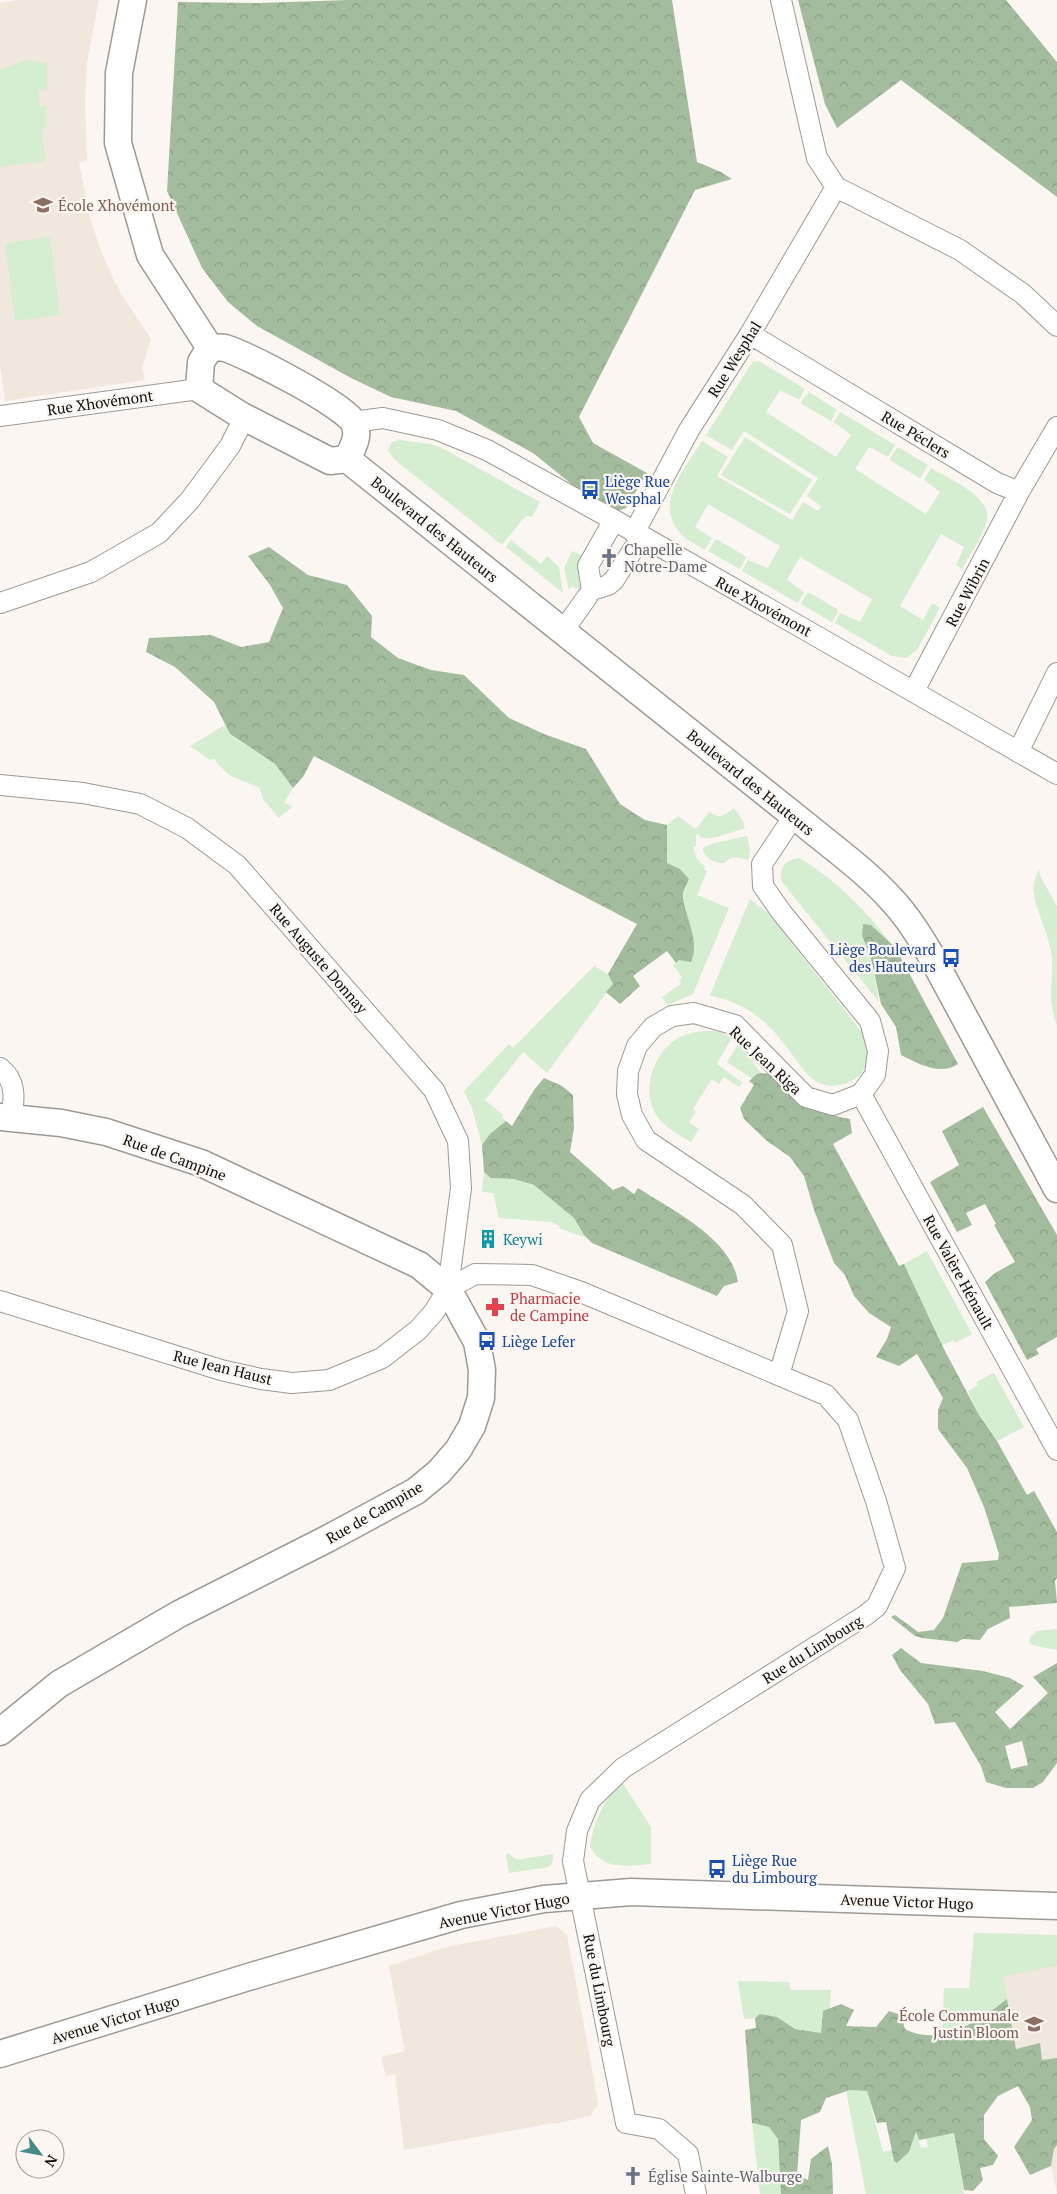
<svg xmlns="http://www.w3.org/2000/svg" width="1057" height="2194" viewBox="0 0 1057 2194" font-family="'PT Serif',serif">
  <style>
    .built { fill: #f1e8dd }
    .green { fill: #d5edd0 }
    .forest { fill: url(#forest-crowns); fill-rule: evenodd }
    .lines { fill: none; stroke-linecap: round; stroke-linejoin: round }
    .minor-casing { stroke: #9d9994; stroke-width: 22 }
    .tertiary-casing { stroke: #9d9994; stroke-width: 29 }
    .minor { stroke: #fff; stroke-width: 20 }
    .tertiary { stroke: #fff; stroke-width: 26 }
    .labels { text-anchor: middle; dominant-baseline: central; stroke-width: 4.5; stroke-linejoin: round; paint-order: stroke }
    .education-label { font-size: 15px; fill: #785e54; stroke: #fbf6f1; text-anchor: start }
    .street-label { font-size: 15px; fill: #0f0d0c; stroke: #fbf6f1 }
    .transit-label { font-size: 15px; fill: #164399; stroke: #fbf6f1; text-anchor: start }
    .worship-label { font-size: 15px; fill: #5b616d; stroke: #fbf6f1; text-anchor: start }
    .culture-label { font-size: 15px; fill: #0d838f; stroke: #fbf6f1; text-anchor: start }
    .health-label { font-size: 15px; fill: #be3a42; stroke: #fbf6f1; text-anchor: start }
  </style>
  <defs>
    <pattern id="forest-crowns" width="20" height="18" patternUnits="userSpaceOnUse" patternTransform="scale(1.25)"><rect width="20" height="18" fill="#a4bc9e"/><path d="M2 6a3 3 0 1 1 6 0M12 15a3 3 0 1 1 6 0" fill="none" stroke="#8ca087"/></pattern>
  </defs>
  <rect width="100%" height="100%" fill="#fbf6f1"/>
  <path class="built" d="M16,0H99L87,62L85,104L87,160L79,162L90,218L103,256L120,292L151,339L142,368L145,380L5,401L0,364V3Z
    M556,1926L567,1935L594,2080L598,2104L590,2116L554,2124V2123L404,2150L395,2074L386,2076L381,2057L405,2051L389,1966L446,1947Z
    M995,1933L1057,1935V2145L1032,2121L1030,2107L1018,2086L998,2096L1016,2049Z
    M1057,2145V2193L1051,2166L1054,2149Z"/>
  <path class="green" d="M25,60L47,63V90H39V106H46V128H42L45,161L0,167V70Z
    M50,237L60,315L15,321L5,243Z
    M759,361L805,389L799,400L780,390L766,412L836,457L851,435L834,422L840,412L895,445L888,457L869,447L855,469L926,514L940,492L924,480L931,468C948,478 992,497 987,520C983,537 970,554 962,569L956,565L964,547L941,534L900,606L923,620L931,605L934,604L940,608L917,650L906,658L892,656L835,623L840,613L860,622L872,599L800,557L787,580L804,592L798,603L742,571L748,560L768,568L780,546L708,504L695,527L712,538L705,550C698,545 688,541 682,535C652,504 685,469 702,441L728,457L717,476L792,520L803,502L818,511L821,506L807,496L818,478L744,431L732,450L706,435L750,366L753,362Z
    M809,392L837,410L831,421L802,404L801,401Z
    M745,437L812,480L790,514L721,475Z
    M399,440L430,444L440,447L540,502L532,517L527,516L523,519L502,545L395,460L388,451C390,444 391,441 399,440Z
    M898,447L928,465L920,478L891,461L890,458Z
    M511,540L541,564L547,556L559,567L563,593L506,547Z
    M715,540H718L745,556L746,558L740,569L708,551Z
    M572,551L588,558L587,579L581,591L572,586L569,590L564,568Z
    M807,593H810L837,609L838,612L832,622L801,604Z
    M225,725L230,735L275,764L293,788L284,802L292,807L279,818L263,799L260,788L229,775L216,762L215,759L210,760L190,746Z
    M734,808L743,821L745,828C734,831 709,842 700,837L698,833L696,836V846H693L696,857L705,867L704,870L707,871L697,895L729,908L693,994L668,1005L662,997L681,984L679,980L682,977L673,965L679,960L691,935L683,896L689,879L680,869L667,863V825L678,816L696,829L709,812C720,820 724,815 734,808Z
    M747,836L750,851L748,860C742,858 737,857 731,858C728,859 726,862 724,863C715,865 707,858 703,851V848L711,844Z
    M800,858C834,879 865,909 889,941L871,925L862,936L870,954L879,1002L782,882C778,868 786,859 800,858Z
    M1039,869L1040,876L1057,906V1026C1047,997 1053,986 1052,958C1050,936 1038,916 1034,895C1032,886 1035,877 1039,869Z
    M750,899L769,914L864,1035C866,1044 869,1053 867,1062C862,1083 834,1091 817,1082C805,1075 797,1061 789,1050C765,1019 749,1005 710,995Z
    M594,966L608,974L613,984L547,1073L523,1052L485,1100L504,1116L502,1117L506,1121L490,1134L482,1145L472,1108L464,1091L509,1044L513,1048Z
    M704,1031H715L732,1037L717,1064L742,1082L739,1087L724,1077L719,1084L712,1079L693,1109L696,1112L689,1122L699,1129L691,1142C678,1134 663,1127 655,1113C642,1089 653,1055 675,1040C684,1034 694,1032 704,1031Z
    M739,1043L761,1073L751,1078L727,1062Z
    M484,1172L491,1178L514,1179L534,1185L574,1218L586,1238L559,1228L560,1226L551,1222L499,1218L493,1193L482,1192Z
    M927,1251L972,1334L955,1343L953,1340L943,1345L904,1264Z
    M994,1373L1024,1427L997,1441L979,1415L968,1391L978,1385L976,1382Z
    M1057,1629V1650L1032,1645L1029,1641L1031,1636L1037,1631Z
    M622,1782L651,1827V1864C627,1866 603,1871 590,1846C594,1821 603,1800 622,1782Z
    M508,1853L517,1860L553,1854V1861L549,1867L509,1873L506,1855Z
    M974,1933L1057,1935V1966L1003,1976L1007,1999C987,2015 966,2026 942,2035L944,1988H969Z
    M738,1981L789,1982L791,1990H831L830,2009L823,2012L821,2033L795,2029L777,2017L760,2014L755,2018L744,2019Z
    M850,2090L867,2091L883,2152L892,2150L894,2161L909,2152L916,2130L921,2148L928,2147L926,2138L954,2133L964,2194H866L846,2091Z
    M752,2123L769,2127L778,2139L781,2194H760Z"/>
  <path class="forest" d="M348,0H672L697,162L721,172L732,179L695,190L579,417L593,443L647,473L626,508L616,511L574,486L533,453L456,411L391,397L351,378L257,326L228,302L202,268L167,191L178,2L259,3Z
    M798,0H1006L1057,62V197L901,80L837,128L825,104Z
    M269,547L308,575L347,585L372,616L371,637L398,658L431,670L464,675L509,718L544,734L586,749L620,804L645,820L667,825V863L680,869L689,879C687,885 682,892 683,898C686,919 700,941 691,962L679,960L676,963L667,951L633,976L640,986L620,1004L606,992L613,984L608,974L637,924L314,756L303,777L293,788L275,764L230,734L214,702L175,667L146,652L149,638L211,635L241,647L269,642L283,608L270,585L248,556Z
    M863,924L871,925L895,947L958,1064C940,1076 919,1064 901,1055L896,1027L881,1004L870,954L862,936Z
    M761,1073L770,1074C799,1096 813,1113 850,1119L852,1133L833,1144L899,1266L904,1264L945,1351L979,1415L997,1441L1027,1495L1034,1491L1057,1532V1578L1055,1581L1057,1603L1009,1607L1010,1618L988,1629L980,1640L963,1639L957,1642L922,1638L915,1636L891,1617L895,1615L918,1632L934,1630L943,1618L962,1563L998,1560L999,1554L984,1507L967,1468L938,1429V1410L943,1398L917,1354L899,1366L876,1357L887,1339L891,1327L869,1313L854,1296L845,1275L834,1263L814,1210L804,1176L790,1157L767,1141L744,1119L740,1108L754,1085L749,1081L757,1074Z
    M544,1078L562,1086L573,1095L574,1128L570,1152L613,1190L623,1186L634,1194L638,1188C672,1210 732,1239 738,1282L724,1286L717,1296L592,1243L584,1235L574,1218L534,1185L514,1179L491,1178L484,1172L482,1145L490,1134L506,1121L512,1126L534,1090Z
    M983,1107L1057,1235V1337L1036,1349L1039,1354L1027,1360L985,1282L995,1273L1015,1262L994,1225L996,1224L985,1204L966,1213L972,1225L957,1232L930,1182L959,1165L942,1131Z
    M901,1648L921,1663L983,1671L1010,1678L1024,1686L995,1712L1010,1729L1048,1693L1033,1677L1057,1663V1763L1043,1782L1033,1788H1006L986,1782L981,1766L955,1722L935,1724L928,1704L900,1670L892,1655ZM1022,1741L1028,1765L1011,1769L1005,1746Z
    M1007,1999L1016,2049L1040,2043L1042,2060L1057,2058V2145L1054,2149L1051,2166L1030,2175L1014,2147L1032,2120L1030,2107L1018,2086L998,2096L984,2115V2139L998,2156L993,2165L980,2168L983,2180L973,2191L964,2190L954,2133L919,2140L916,2131L909,2152L897,2163L894,2161L886,2122L877,2123L867,2091L850,2090L826,2098L820,2112L801,2120L797,2175L808,2180L811,2159L828,2146L832,2164L833,2194H781L778,2139L769,2127L752,2123L745,2030L756,2028L755,2018L760,2014L777,2017L795,2029L821,2033L823,2011L841,2004L854,2010L846,2026L876,2027L889,2011L901,2015L905,2029C940,2048 980,2020 1007,1999Z"/>
  <g class="lines">
    <g class="minor-casing">
      <path id="minor" d="M781,0L817,158L836,187L960,250L1023,294L1057,326
        M750,334L997,483L1019,492
        M0,416L199,389
        M353,422L383,418L438,430L487,450L614,520L1057,774
        M614,520L588,566L592,590L608,585L614,580L641,537
        M634,533L689,430L750,334L836,187
        M0,603L91,572L159,533L190,500L230,446L244,418
        M563,631L587,597
        M914,691L1019,492L1057,427
        M1018,752L1057,673
        M0,785L83,793L140,804L187,828L237,865L434,1090L458,1141L461,1188L448,1289L434,1312L418,1330L382,1358L329,1380L292,1383L261,1379L221,1370L0,1301
        M0,1068C16,1080 15,1098 11,1117
        M861,1094L1057,1450
        M448,1289L475,1274L532,1275L581,1292L826,1395L848,1420L876,1501L895,1568L877,1606L866,1615L623,1768L590,1800L577,1831L573,1861L626,2123L659,2129L688,2154L696,2194
        M779,1375L798,1311L782,1245L743,1205L646,1140L632,1115L627,1094L628,1071L637,1046L653,1027L672,1016L694,1013L735,1025L806,1097L833,1105L861,1094L875,1075L878,1051L870,1021L782,913L763,886L762,864L794,816"/>
    </g>
    <g class="tertiary-casing">
      <path id="tertiary" d="M133,0L119,73L118,143L150,255L210,348
        M210,348C215,348 220,347 225,348C247,355 345,405 354,423C360,436 353,447 347,459L330,461L242,416L199,389L201,362Z
        M347,459L807,826C836,850 867,872 892,900C908,917 920,937 932,957L1057,1189
        M0,1117L61,1123L106,1132L201,1163L419,1265L448,1289L477,1342L482,1370L481,1398L472,1426L458,1450L439,1472L416,1491L329,1538L179,1614L59,1684L0,1732
        M0,2054L255,1975L461,1915L544,1899L631,1892L1057,1906"/>
    </g>
    <use href="#minor" class="minor"/>
    <use href="#tertiary" class="tertiary"/>
  </g>
  <defs>
    <g id="school-bare" transform="scale(1.5)"><path d="M0-5L7-2L0 1L-7-2ZM-4 1L0 2.5L4 1V4Q0 6-4 4Z" fill="#8d6e63" stroke="#fbf6f1" stroke-width="2.5" paint-order="stroke"/></g>
    <g id="bus-bare" transform="scale(1.5)"><path d="M-5-6H5V4H4V6H2V4H-2V6H-4V4H-5ZM-3.5-4V0h7V-4ZM-3.5 1.2v1.5H-2V1.2ZM2 1.2v1.5H3.5V1.2Z" fill="#1a4fb4" stroke="#fbf6f1" stroke-width="2.5" paint-order="stroke"/></g>
    <g id="church-bare" transform="scale(1.5)"><path d="M-1.2-6h2.4v3.5h3.3v2.4h-3.3V6h-2.4V-.1h-3.3v-2.4h3.3Z" fill="#6b7280" stroke="#fbf6f1" stroke-width="2.5" paint-order="stroke"/></g>
    <g id="building-bare" transform="scale(1.5)"><path d="M-4-6H4V6H1V3H-1V6H-4ZM-2.5-4.3h1.7v1.8h-1.7ZM.8-4.3h1.7v1.8H.8ZM-2.5-1h1.7V.8h-1.7ZM.8-1h1.7V.8H.8Z" fill="#0f9aa8" stroke="#fbf6f1" stroke-width="2.5" paint-order="stroke"/></g>
    <g id="pharmacy-bare" transform="scale(1.5)"><path d="M-2-6h4v4h4v4h-4v4h-4v-4h-4v-4h4Z" fill="#e0444e" stroke="#fbf6f1" stroke-width="2.5" paint-order="stroke"/></g>
  </defs>
  <g fill-rule="evenodd">
    <use href="#school-bare" x="43" y="205"/>
    <use href="#bus-bare" x="590" y="490"/>
    <use href="#church-bare" x="609" y="558"/>
    <use href="#bus-bare" x="951" y="958"/>
    <use href="#building-bare" x="488" y="1239"/>
    <use href="#pharmacy-bare" x="495" y="1307"/>
    <use href="#bus-bare" x="487" y="1341"/>
    <use href="#bus-bare" x="717" y="1869"/>
    <use href="#school-bare" x="1034" y="2024"/>
    <use href="#church-bare" x="633" y="2176"/>
  </g>
  <g class="labels">
    <g class="education-label">
      <text x="58" y="205">École Xhovémont</text>
      <text x="1019" y="2015" text-anchor="end">École Communale<tspan x="1019" dy="17">Justin Bloom</tspan></text>
    </g>
    <g class="street-label">
      <text transform="translate(734 359) rotate(-58)">Rue Wesphal</text>
      <text transform="translate(100 402) rotate(-8)">Rue Xhovémont</text>
      <text transform="translate(916 434) rotate(31)">Rue Péclers</text>
      <text transform="translate(435 529) rotate(39)">Boulevard des Hauteurs</text>
      <text transform="translate(967 592) rotate(-62)">Rue Wibrin</text>
      <text transform="translate(764 606) rotate(29)">Rue Xhovémont</text>
      <text transform="translate(751 782) rotate(39)">Boulevard des Hauteurs</text>
      <text transform="translate(319 958) rotate(49)">Rue Auguste Donnay</text>
      <text transform="translate(766 1060) rotate(43)">Rue Jean Riga</text>
      <text transform="translate(175 1157) rotate(20)">Rue de Campine</text>
      <text transform="translate(959 1272) rotate(61)">Rue Valère Hénault</text>
      <text transform="translate(223 1367) rotate(14)">Rue Jean Haust</text>
      <text transform="translate(374 1512) rotate(-30)">Rue de Campine</text>
      <text transform="translate(812 1649) rotate(-32)">Rue du Limbourg</text>
      <text transform="translate(907 1901) rotate(2)">Avenue Victor Hugo</text>
      <text transform="translate(504 1910) rotate(-11)">Avenue Victor Hugo</text>
      <text transform="translate(600 1990) rotate(79)">Rue du Limbourg</text>
      <text transform="translate(115 2019) rotate(-17)">Avenue Victor Hugo</text>
    </g>
    <g class="transit-label">
      <text x="605" y="481">Liège Rue<tspan x="605" dy="17">Wesphal</tspan></text>
      <text x="936" y="949" text-anchor="end">Liège Boulevard<tspan x="936" dy="17">des Hauteurs</tspan></text>
      <text x="502" y="1341">Liège Lefer</text>
      <text x="732" y="1860">Liège Rue<tspan x="732" dy="17">du Limbourg</tspan></text>
    </g>
    <g class="worship-label">
      <text x="624" y="549">Chapelle<tspan x="624" dy="17">Notre-Dame</tspan></text>
      <text x="648" y="2176">Église Sainte-Walburge</text>
    </g>
    <g class="culture-label">
      <text x="503" y="1239">Keywi</text>
    </g>
    <g class="health-label">
      <text x="510" y="1298">Pharmacie<tspan x="510" dy="17">de Campine</tspan></text>
    </g>
  </g>
  <g transform="translate(40 2154) rotate(122)"><circle r="24" fill="#fbf6f1" stroke="#9d9995"/>
  <path d="M0-4L9 19L0 12L-9 19Z" fill="#448b8a"/>
  <text y="-8" font-size="14" font-weight="bold" text-anchor="middle" fill="#0f0d0c">N</text>
  </g>
</svg>
